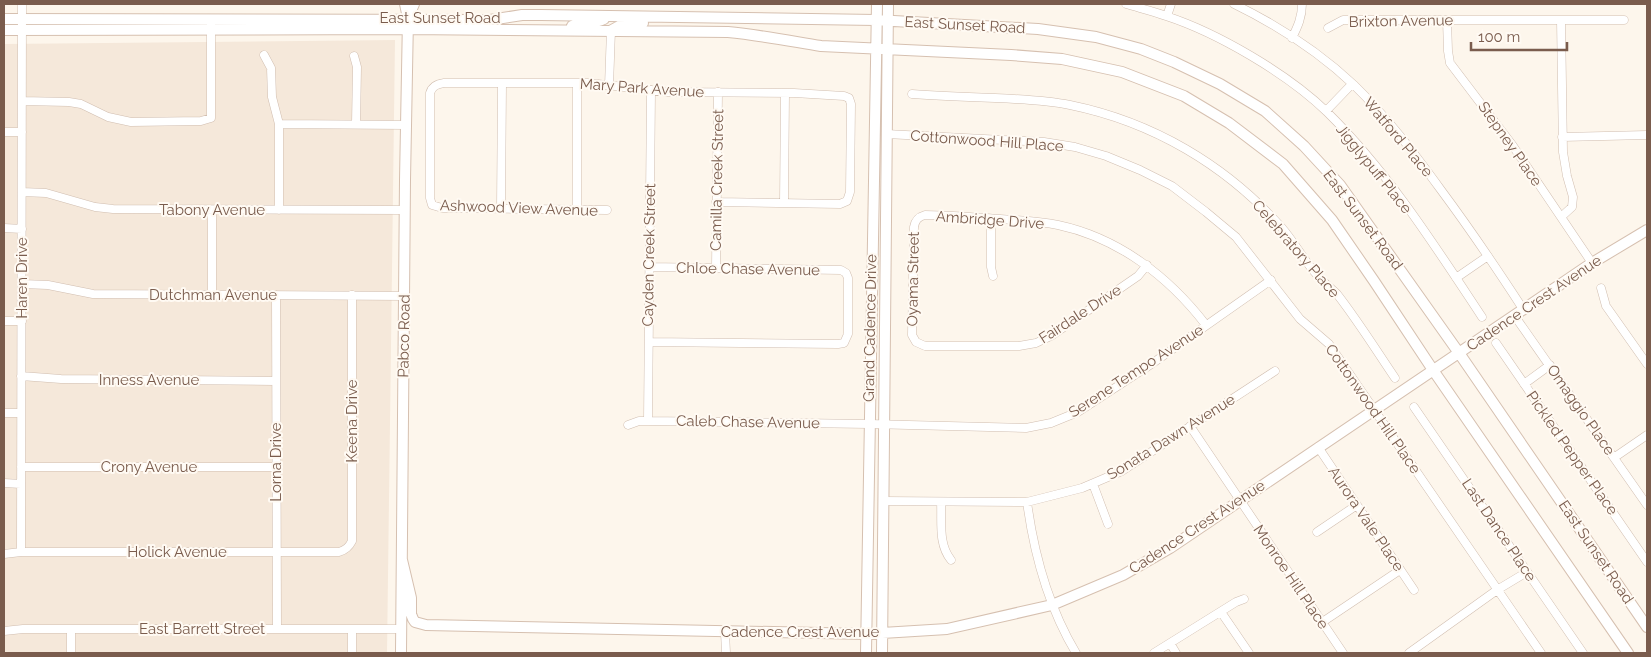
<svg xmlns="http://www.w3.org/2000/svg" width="1651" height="657" viewBox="0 0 1651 657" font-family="Raleway,sans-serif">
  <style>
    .residential { fill: #f5e8da }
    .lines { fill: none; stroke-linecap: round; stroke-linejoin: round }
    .street-casing { stroke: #d1beb0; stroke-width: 9 }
    .secondary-casing { stroke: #d6c0b0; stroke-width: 12 }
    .street { stroke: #fff; stroke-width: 8 }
    .secondary { stroke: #fff; stroke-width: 10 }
    .labels { text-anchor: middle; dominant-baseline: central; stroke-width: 4; stroke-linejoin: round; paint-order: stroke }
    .street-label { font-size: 15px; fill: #7a5c4d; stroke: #fffaf3 }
  </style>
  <rect width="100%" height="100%" fill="#fdf6ec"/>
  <path class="residential" d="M395,40L387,653H4V44Z"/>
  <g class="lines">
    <g class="street-casing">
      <path id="street" d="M1126,4C1139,8 1153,11 1166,16C1218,33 1288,74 1327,112C1389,173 1435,246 1482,317
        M1234,4C1277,25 1319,52 1354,85C1387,117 1414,153 1441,190C1470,229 1497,269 1523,309
        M1167,16L1171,4
        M1447,20L1448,51L1450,63L1513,146L1592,263
        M1328,28L1343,20H1624
        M1292,38C1298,26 1302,17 1302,4
        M264,55L271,68L272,97L279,124V210
        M354,56L357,67L356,124
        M609,86L611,30
        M912,94C939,96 967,97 995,98C1020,99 1045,100 1070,105C1153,122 1226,165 1282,228C1295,243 1304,261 1318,276C1324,283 1331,288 1337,294C1358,321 1376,350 1395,378
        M22,101L69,102L81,104L108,117L131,122L201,121L211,118V25
        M1326,111L1352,84
        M279,124L407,125
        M4,132H22
        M886,134L1044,142L1075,147L1106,156L1140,170L1172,186L1206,212L1236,237L1300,319L1329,344L1541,653
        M1562,137L1647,135
        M22,192L46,193L95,207L113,209L405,210
        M784,203L785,93
        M501,209L502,83
        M577,210V83
        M607,210L442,208L432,205L430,198V93C432,86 437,84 444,83H589L668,92L794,93L844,96L849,98L851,104L850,192L847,201L840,204L716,202
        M1561,217L1572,207L1573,197L1567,176L1563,152L1561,20
        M991,219V267L993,276
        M4,228L22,229
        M1147,265L1138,276L1051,336L1036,343L1019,346H925L916,342L912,335L914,227C915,220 918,217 925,215C945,215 966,217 986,218C1010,220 1034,220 1058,225C1119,238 1169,277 1206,325
        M716,268L718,92
        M1456,278L1488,256
        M22,284L48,285L93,294L404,296
        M1601,288L1606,306L1647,364
        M212,295V210
        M276,295L277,629
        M1514,315L1647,505
        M4,321H22
        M649,342L838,344L844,343L848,334V278L846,273L841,270L649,267
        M1496,343L1647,562
        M21,376L61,379L276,381
        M1524,384L1550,365
        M1414,407L1583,653
        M4,413H21
        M648,421L651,90
        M628,425L639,421H648L869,424L1026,428L1051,423L1078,412L1150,365L1271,280
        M1190,426L1343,653
        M1318,447L1414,590
        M1615,457L1647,435
        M21,467H277
        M4,483L21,484
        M1093,484L1108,524
        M883,501L1027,502L1082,488L1122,471L1275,371
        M941,502C942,522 938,544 951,560
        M1027,502C1034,554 1049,608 1076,653
        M1317,532L1357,505
        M21,552L22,4
        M4,554L21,552H339C346,550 349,547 352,541V295
        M1221,612L1249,653
        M1321,623L1400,570
        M71,629V653
        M4,631L23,629H401
        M725,632L726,653
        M1170,643L1176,653
        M352,653V629
        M1154,653L1236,602L1244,599
        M1409,653L1497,590L1527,572"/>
    </g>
    <g class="secondary-casing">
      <path id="secondary" d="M408,18L414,4
        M4,19L490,20L522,15H541L876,20L1038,29L1096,37L1141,49L1174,62L1220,84L1265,111L1304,146L1340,185L1459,353L1647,627
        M572,26C583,22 594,24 604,19
        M4,30L408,29L728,32C759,35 790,41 821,46L1011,55L1062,59L1122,72L1184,96L1229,123L1283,164L1332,220L1374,281L1433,370L1628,653
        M612,30L625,23H643
        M402,560L411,598V614L413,619L415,622L426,625L866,634L947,629L1052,605L1123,575L1170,548L1592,263L1647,230
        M401,653L405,180L408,18L405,4
        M866,653L877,4
        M882,653L888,4"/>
    </g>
    <use href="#street" class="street"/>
    <use href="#secondary" class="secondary"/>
  </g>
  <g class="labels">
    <g class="street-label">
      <text x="440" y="18">East Sunset Road</text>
      <text transform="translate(1401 21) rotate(-1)">Brixton Avenue</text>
      <text transform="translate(965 25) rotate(3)">East Sunset Road</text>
      <text transform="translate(642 88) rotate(4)">Mary Park Avenue</text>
      <text transform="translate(1398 137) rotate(50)">Watford Place</text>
      <text transform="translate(987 141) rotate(4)">Cottonwood Hill Place</text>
      <text transform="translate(1510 144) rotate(55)">Stepney Place</text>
      <text transform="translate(1374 169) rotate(51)">Jigglypuff Place</text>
      <text transform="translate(717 180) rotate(-89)">Camilla Creek Street</text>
      <text transform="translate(519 208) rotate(2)">Ashwood View Avenue</text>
      <text x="212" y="210">Tabony Avenue</text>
      <text transform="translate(990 220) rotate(4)">Ambridge Drive</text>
      <text transform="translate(1363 220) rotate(53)">East Sunset Road</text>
      <text transform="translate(1296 249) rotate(49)">Celebratory Place</text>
      <text transform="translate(649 255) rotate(-89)">Cayden Creek Street</text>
      <text transform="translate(748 269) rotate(1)">Chloe Chase Avenue</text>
      <text transform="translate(22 278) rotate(-90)">Haren Drive</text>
      <text transform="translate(913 279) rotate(-89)">Oyama Street</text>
      <text x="213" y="295">Dutchman Avenue</text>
      <text transform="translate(1534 303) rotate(-34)">Cadence Crest Avenue</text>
      <text transform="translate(1080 314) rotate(-33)">Fairdale Drive</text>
      <text transform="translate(870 328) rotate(-89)">Grand Cadence Drive</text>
      <text transform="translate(404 336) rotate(-89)">Pabco Road</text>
      <text transform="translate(1136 371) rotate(-33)">Serene Tempo Avenue</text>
      <text x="149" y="380">Inness Avenue</text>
      <text transform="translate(1373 409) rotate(55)">Cottonwood Hill Place</text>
      <text transform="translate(1581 410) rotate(55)">Omaggio Place</text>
      <text transform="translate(352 421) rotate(-90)">Keena Drive</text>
      <text transform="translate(748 422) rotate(1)">Caleb Chase Avenue</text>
      <text transform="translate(1171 437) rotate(-32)">Sonata Dawn Avenue</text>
      <text transform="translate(1572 453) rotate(55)">Pickled Pepper Place</text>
      <text transform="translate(276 462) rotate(-90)">Lorna Drive</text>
      <text x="149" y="467">Crony Avenue</text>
      <text transform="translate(1366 519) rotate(56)">Aurora Vale Place</text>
      <text transform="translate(1197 527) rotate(-33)">Cadence Crest Avenue</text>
      <text transform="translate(1499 530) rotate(56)">Last Dance Place</text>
      <text x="177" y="552">Holick Avenue</text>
      <text transform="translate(1596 552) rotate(56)">East Sunset Road</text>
      <text transform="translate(1291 577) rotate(56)">Monroe Hill Place</text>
      <text x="202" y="629">East Barrett Street</text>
      <text x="800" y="632">Cadence Crest Avenue</text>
    </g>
  </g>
  <rect width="1651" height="657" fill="none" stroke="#7a5c4d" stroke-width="10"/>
  <path d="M1471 42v8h96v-8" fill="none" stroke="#7a5c4d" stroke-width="2.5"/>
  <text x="1478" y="42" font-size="15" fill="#7a5c4d" stroke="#fffaf3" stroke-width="4" paint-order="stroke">100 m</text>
</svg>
